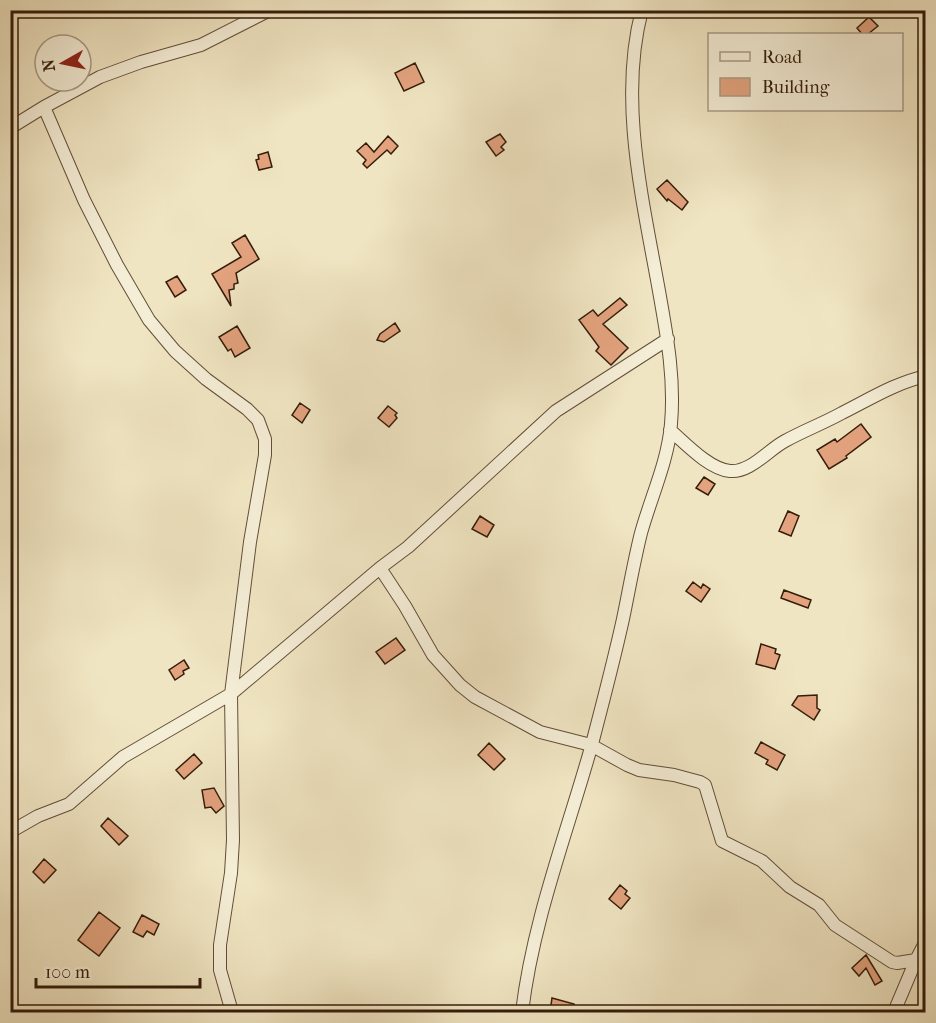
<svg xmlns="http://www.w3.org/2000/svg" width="936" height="1023" viewBox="0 0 936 1023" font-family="'IM FELL French Canon',serif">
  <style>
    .building { fill: #e3a37e; stroke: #341c0a; stroke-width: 1.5 }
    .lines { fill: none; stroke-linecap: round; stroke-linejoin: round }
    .minor-casing { stroke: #634e38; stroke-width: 14 }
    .minor { stroke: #f5eed7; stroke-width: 12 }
  </style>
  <rect width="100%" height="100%" fill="#f0e5c2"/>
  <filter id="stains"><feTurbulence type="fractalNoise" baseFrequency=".00333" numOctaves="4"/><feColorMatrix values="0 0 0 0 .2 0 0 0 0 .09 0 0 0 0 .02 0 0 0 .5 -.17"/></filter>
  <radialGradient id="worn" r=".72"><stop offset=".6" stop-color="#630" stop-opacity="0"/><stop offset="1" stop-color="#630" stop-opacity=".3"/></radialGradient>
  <path class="building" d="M869,17L878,26L868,34H862L857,28Z
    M415,63L424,82L404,91L395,73Z
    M500,134L506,142L501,147L504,150L496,156L486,142Z
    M388,136L398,146L391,154L387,150L367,168L363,164L366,160L357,151L366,143L374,152Z
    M268,152L272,167L259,170L256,160L259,159L258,155Z
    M667,180L688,202L682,210L668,199L667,201L657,189Z
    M245,235L259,259L236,273L238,283L234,284V289L229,290L231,306L212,274L241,257L232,243Z
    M177,276L186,290L175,297L166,282Z
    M620,298L627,305L603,324L628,348L611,365L596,351L599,347L579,320L593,310L598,316Z
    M395,323L400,331L384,342L377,340L380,334Z
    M237,326L250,348L235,357L231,349L228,351L219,337Z
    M300,403L310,410L302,423L292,415Z
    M388,406L397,413L395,415L397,418L389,427L378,418Z
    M861,424L871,437L846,456L847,458L829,469L817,450L835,439L837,442Z
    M704,477L715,484L708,495L696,488Z
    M788,511L799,516L791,536L779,531Z
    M480,516L494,525L487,537L472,529Z
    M693,582L701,588L703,584L710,589L701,602L686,591Z
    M784,590L811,600L808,608L781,598Z
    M396,638L405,650L385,664L376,652Z
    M761,644L776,649L775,653L780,655L775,669L756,664Z
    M184,660L189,668L183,671L184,674L175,680L169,670Z
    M817,695V708L820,710L814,720L792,705L798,696Z
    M761,742L785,755L777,770L766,764L768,760L755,753Z
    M489,743L505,759L494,770L478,755Z
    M194,754L202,763L184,779L176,770Z
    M214,788L224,806L216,813L211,807L205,808L202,790Z
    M108,818L128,836L119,845L101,826Z
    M44,859L56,870L44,883L33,872Z
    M620,885L627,891L625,894L630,898L621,909L609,899Z
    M99,912L120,928L99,956L78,940Z
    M142,915L159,924L154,935L147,931L143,937L133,932Z
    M866,955L882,981L875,985L866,968L859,976L852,968Z
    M552,998L574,1004L573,1012H550Z"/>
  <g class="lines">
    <g class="minor-casing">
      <path id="minor" d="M44,107L84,200L117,265L149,320L175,351L206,379L247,409L258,420L265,439V455L250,542L231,694L233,840L231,873L220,945V970L232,1012
        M10,128L44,107L100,77L141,62L201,45L270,10
        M670,430C685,443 709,469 730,471C750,473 768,450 785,441C803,431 824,423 842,413C870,399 895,383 926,376
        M380,568L405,606L433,655L460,685L475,697L540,732L591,745L627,765L639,770L674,775L700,782L705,785L722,841L762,861L790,887L819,905L835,925L892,962L897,963L916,960
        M10,832L38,816L69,804L123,757L231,694L380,568L408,547L556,411L668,339
        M522,1012C533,920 567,833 592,744C603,702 614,660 623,619C629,590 634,561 641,533C651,497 668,461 671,424C675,378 667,336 659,291C643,201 618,100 642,10
        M894,1012L916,960L926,941"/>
    </g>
    <use href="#minor" class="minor"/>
  </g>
  <rect width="936" height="1023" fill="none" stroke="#f0e5c2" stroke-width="36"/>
  <rect x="12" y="12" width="912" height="999" fill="none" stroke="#341c0a" stroke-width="3"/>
  <rect x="18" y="18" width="900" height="987" fill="none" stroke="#341c0a" stroke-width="1.5"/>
  <rect x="708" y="33" width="195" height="78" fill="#f5eed7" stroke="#a89a85" stroke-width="1.5"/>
  <rect x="720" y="52" width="30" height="9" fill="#f5eed7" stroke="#a89a85" stroke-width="1.5"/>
  <text x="762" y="63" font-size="18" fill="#341c0a">Road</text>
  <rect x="720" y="78" width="30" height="18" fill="#e3a37e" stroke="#a89a85" stroke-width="1.5"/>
  <text x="762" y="93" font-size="18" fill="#341c0a">Building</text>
  <g transform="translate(63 63) rotate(261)"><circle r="28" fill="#f5eed7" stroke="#a89a85" stroke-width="1.5"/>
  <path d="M0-4.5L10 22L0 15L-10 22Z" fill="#8f2418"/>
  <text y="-9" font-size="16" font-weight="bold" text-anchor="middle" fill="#341c0a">N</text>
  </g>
  <path d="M36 978v9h164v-9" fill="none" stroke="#341c0a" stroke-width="3"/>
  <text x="45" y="978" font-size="18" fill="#341c0a" stroke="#f5eed7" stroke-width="4.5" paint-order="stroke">100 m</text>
  <rect width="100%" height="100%" filter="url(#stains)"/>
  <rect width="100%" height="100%" fill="url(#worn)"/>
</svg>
